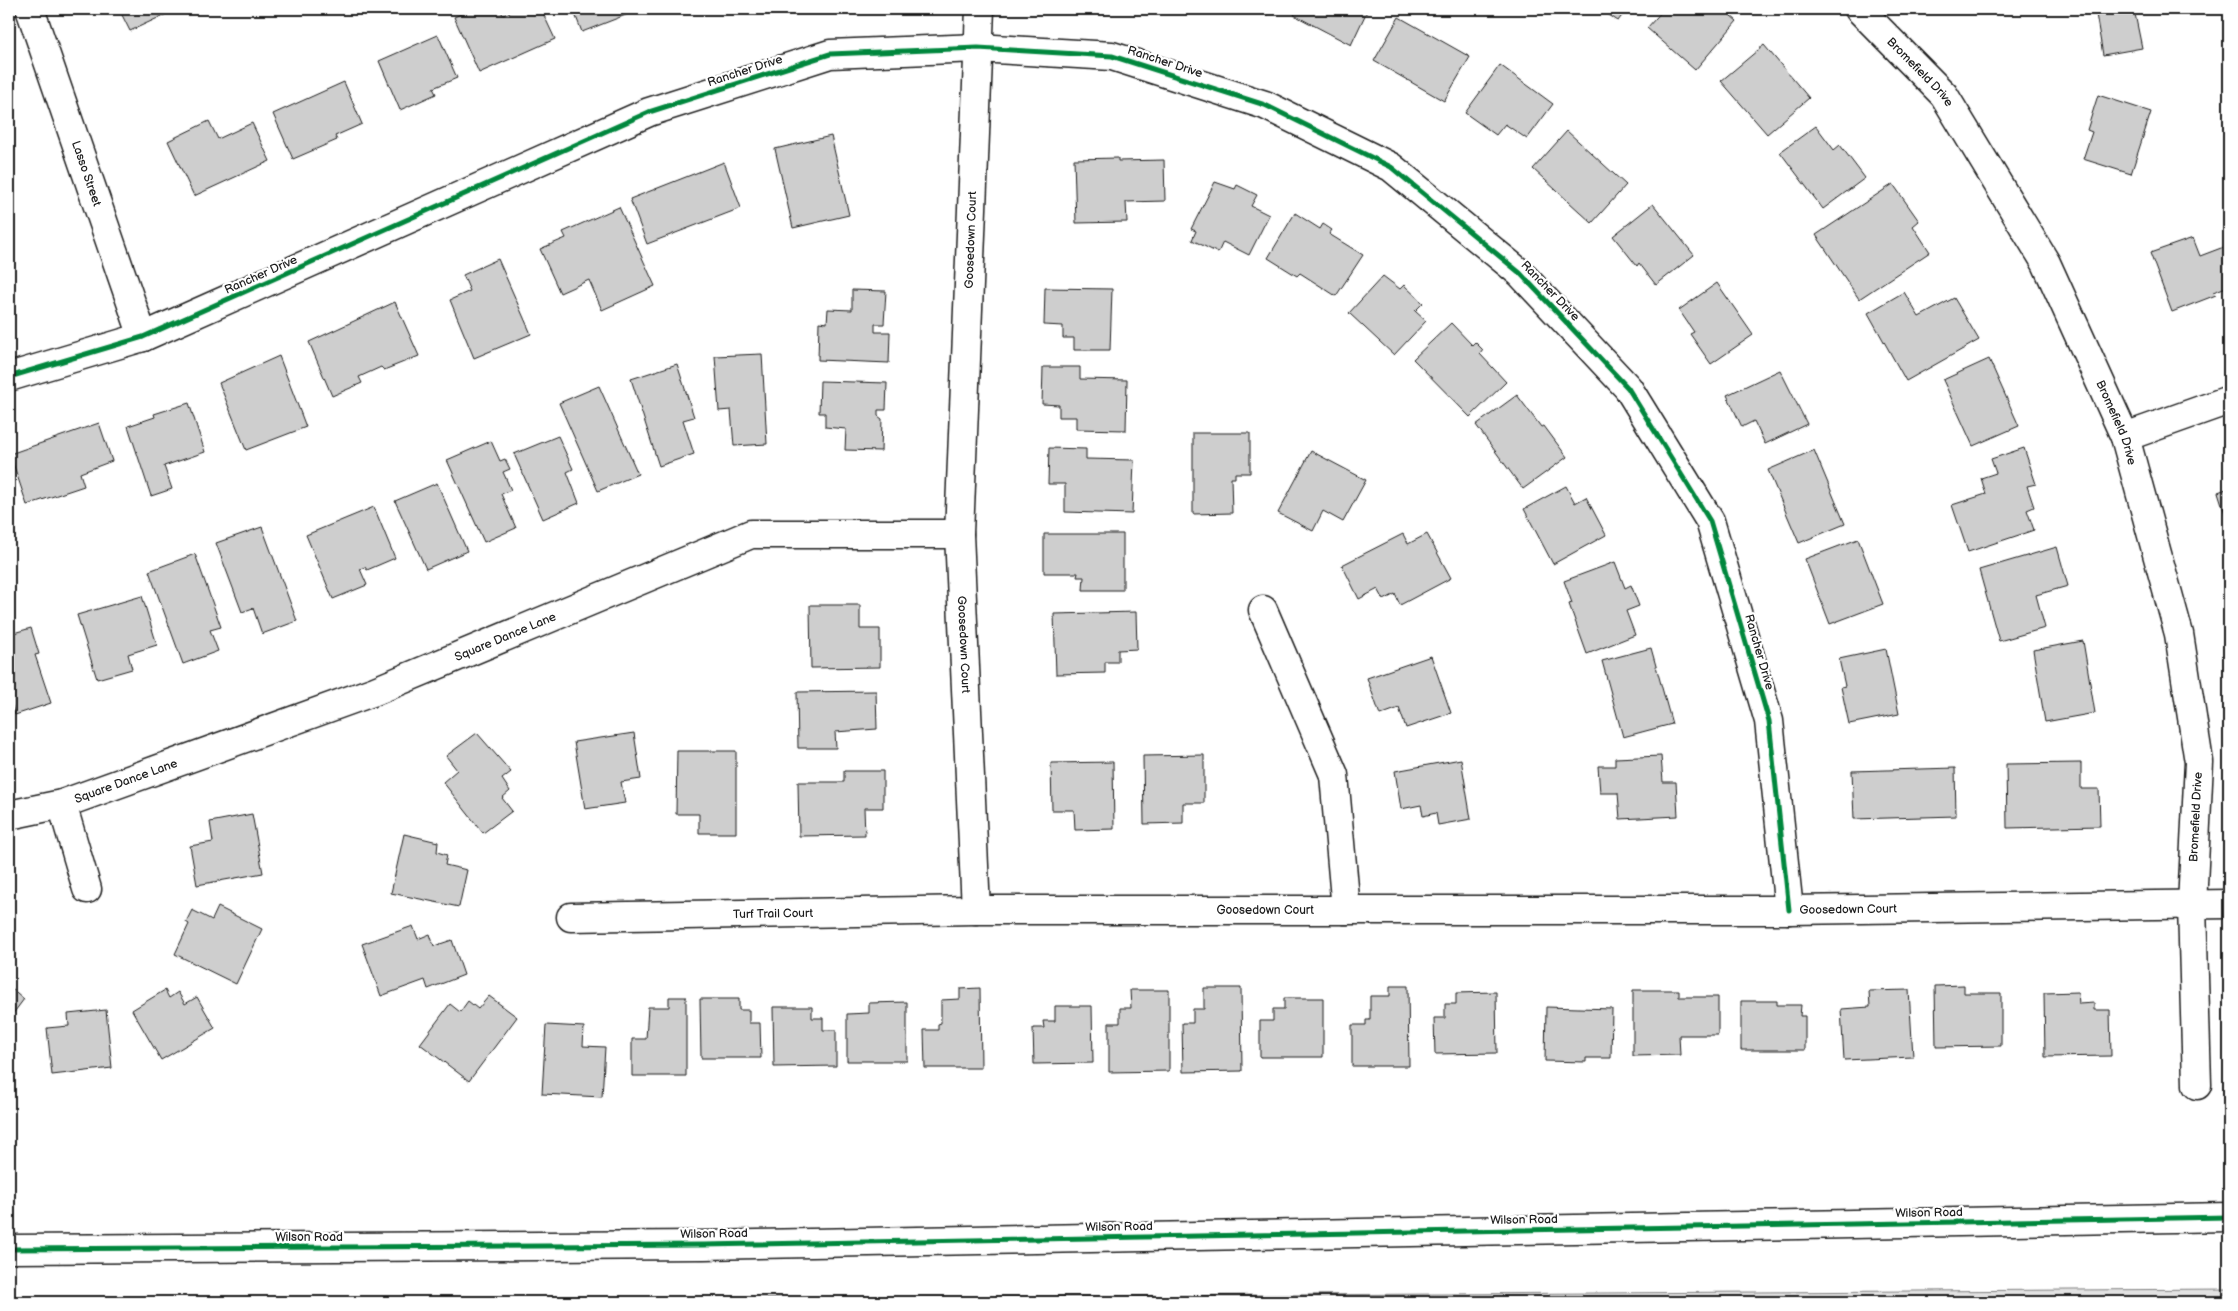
<svg xmlns="http://www.w3.org/2000/svg" width="2238" height="1311" viewBox="0 0 2238 1311" font-family="'Balsamiq Sans',sans-serif">
  <style>
    .green { fill: #e2e2e2; stroke: #7f7f7f }
    .building { fill: #cecece; stroke: #1c1c1c }
    .lines { fill: none; stroke-linecap: round; stroke-linejoin: round }
    .minor-casing { stroke: #1c1c1c; stroke-width: 31 }
    .minor { stroke: #fff; stroke-width: 28 }
    .cycleway-casing { stroke: #fff; stroke-width: 8 }
    .cycleway { stroke: #00873e; stroke-width: 5 }
    .labels { text-anchor: middle; dominant-baseline: central; stroke-width: 4.5; stroke-linejoin: round; paint-order: stroke }
    .street-label { font-size: 12px; fill: #1c1c1c; stroke: #fff }
  </style>
  <rect width="100%" height="100%" fill="#fff"/>
  <filter id="ink" filterUnits="userSpaceOnUse"><feTurbulence type="fractalNoise" baseFrequency=".02" numOctaves="2"/><feDisplacementMap in="SourceGraphic" scale="10" xChannelSelector="R" yChannelSelector="G"/><feConvolveMatrix kernelMatrix="1 2 1 2 8 2 1 2 1" color-interpolation-filters="sRGB"/></filter>
  <g filter="url(#ink)">
    <path class="green" d="M2229,1289V1302H183Z"/>
    <path class="building" d="M119,9H174L175,10L130,31Z
      M473,9H500L503,15L518,9H541L555,39L479,73L454,17Z
      M573,9H641L582,32Z
      M1251,9H1269L1267,15Z
      M1297,9H1368L1351,45L1294,15Z
      M1600,9H1627L1618,21Z
      M1664,9H1723L1737,21L1695,70L1647,28Z
      M2091,9H2134L2142,48L2103,55L2096,14L2092,15Z
      M1399,17L1470,57L1444,101L1374,61Z
      M438,35L457,78L433,88L436,94L400,110L379,61Z
      M1764,45L1809,98L1767,134L1721,81Z
      M1500,65L1553,104L1527,139L1505,124L1496,135L1465,113Z
      M344,82L362,124L335,136L337,140L293,159L273,114Z
      M2098,95L2151,112L2131,174L2083,159L2092,132L2087,130Z
      M209,121L218,139L252,123L270,161L194,196L168,141Z
      M1816,126L1834,150L1840,145L1865,178L1823,209L1780,152Z
      M1567,131L1626,185L1592,223L1533,169Z
      M831,136L849,215L793,228L775,149Z
      M1118,158V161L1164,160L1165,201L1126,202L1127,222L1076,223L1074,159Z
      M724,162L741,208L647,244L630,199Z
      M1215,182L1235,189L1237,185L1257,195L1251,206L1269,215L1249,255L1223,242L1218,253L1192,240L1196,231L1191,229Z
      M1893,184L1919,221L1913,226L1930,252L1859,299L1816,235Z
      M1653,204L1694,255L1656,285L1639,263L1637,266L1613,236Z
      M619,207L655,286L602,310L589,280L560,293L540,249L566,238L563,232Z
      M1295,213L1320,229L1323,224L1332,230L1329,234L1363,255L1336,296L1300,273L1297,276L1268,258Z
      M2193,238L2200,256L2229,245V286L2213,292L2216,295L2172,312L2150,253Z
      M498,259L531,334L474,358L450,300L470,291L463,275Z
      M1383,276L1400,289L1404,285L1423,303L1415,311L1426,321L1394,355L1349,313Z
      M1717,283L1753,335L1711,364L1690,334L1694,332L1679,310Z
      M1045,288L1112,289L1110,350H1074V338H1063V326L1044,325Z
      M852,290L886,291L884,324H875V332H890L889,363L818,360L819,322L827,323L828,309L852,310Z
      M1904,292L1919,317L1954,298L1979,340L1906,381L1868,313Z
      M395,302L419,356L384,370L381,367L359,377L362,383L332,396L309,342Z
      M1451,323L1472,345L1475,342L1483,350L1480,354L1506,382L1470,417L1413,359Z
      M762,354L767,444L734,446L731,410L719,411L715,356Z
      M279,356L306,427L246,450L219,383Z
      M1989,359L2019,426L1973,446L1943,380Z
      M677,364L694,417L683,420L694,454L659,466L631,379Z
      M1043,367H1080V379L1127,380L1126,430L1076,429V417H1059V405L1042,404Z
      M1780,370L1807,424L1765,444L1754,421L1742,427L1727,395Z
      M820,381L887,383L886,410H878V416L882,419L881,451L845,450L846,429L825,427V413H819Z
      M599,386L638,474L598,491L559,403Z
      M1517,395L1541,427L1544,426L1567,457L1523,489L1476,425Z
      M189,403L205,452L164,466L172,489L151,496L128,426L155,417L154,414Z
      M99,423L112,461L80,473L84,486L27,505L10,454Z
      M1193,433H1250V473H1235V478H1231L1232,513L1193,514Z
      M558,436L573,469L567,472L579,503L543,519L514,454Z
      M491,441L500,461L505,459L510,469L503,472L511,490L501,494L516,528L484,542L447,460Z
      M1049,448L1086,449V459L1134,460L1132,514L1065,512V484H1048Z
      M2024,448L2036,484L2027,486L2034,507L2027,510L2034,530L1968,552L1952,505L1986,494L1981,478L1996,473L1991,459Z
      M1814,450L1845,524L1799,543L1768,470Z
      M1311,451L1366,480L1343,522L1323,511L1313,531L1278,513Z
      M437,483L467,551L426,569L395,501Z
      M1566,486L1575,503L1586,497L1606,535L1553,564L1524,509Z
      M2229,488V526L2218,492Z
      M374,507L395,558L367,570L365,567L360,569L367,585L333,599L306,535Z
      M262,527L297,621L262,634L253,608L242,612L216,543Z
      M1044,534H1123V590H1083L1084,577H1077L1078,573H1044Z
      M1403,534L1408,544L1427,534L1451,578L1400,605L1395,594L1384,600L1378,589L1359,599L1342,565Z
      M1858,539L1883,604L1830,624L1805,559Z
      M2057,547L2068,586L2036,595L2045,628L1999,641L1979,570Z
      M195,554L221,627L210,630L218,651L183,664L149,571Z
      M1615,562L1625,588L1631,585L1639,606L1626,611L1635,635L1587,654L1569,604L1572,603L1564,581Z
      M142,596L157,645L128,654L132,669L97,679L77,615Z
      M810,605H860V629H880V667L811,668Z
      M1136,612L1137,649L1118,650V662H1105V673L1056,674L1054,614Z
      M31,628L39,654L35,655L51,703L15,715L9,697V636L10,634Z
      M2083,641L2095,713L2045,722L2033,650Z
      M1651,648L1672,724L1623,737L1602,661Z
      M1886,649L1899,714L1849,724L1841,687L1845,686L1839,659Z
      M1431,656L1451,713L1406,728L1399,708L1380,715L1367,678Z
      M876,691L877,729L835,732L836,748H798L797,692Z
      M477,733L511,772L502,779L510,791L502,798L512,811L483,833L443,782L457,770L446,756Z
      M634,733L641,779L621,782L625,803L585,809L574,742Z
      M677,751H736V833H699V814H676Z
      M1204,755V803H1183V823L1144,824L1143,756Z
      M1661,756L1663,782H1676L1678,816L1620,819L1618,793H1600L1598,766H1615V758Z
      M1461,759L1471,819L1438,825L1436,813L1423,816L1421,805L1401,809L1395,771Z
      M1113,762L1114,829L1075,830L1074,810H1052L1051,763Z
      M2081,763V789H2099L2100,826L2007,828L2006,764Z
      M1955,768L1956,816L1854,819L1852,771Z
      M844,771H883V808H864L865,835L799,836L798,782H844Z
      M252,814L263,873L197,885L190,846L213,842L210,822Z
      M404,834L438,842L437,852L447,855L445,865L467,870L459,907L391,893Z
      M218,907L262,929L236,984L175,954L189,924L186,922L192,910L212,920Z
      M413,926L418,939L430,934L434,946L452,940L464,975L428,989L425,980L381,996L362,944Z
      M1964,985V993H2001V1046L1936,1047L1935,986Z
      M9,986L24,999L9,1019Z
      M1390,986H1408L1409,1066H1352V1025H1366V1020H1370V996H1390Z
      M980,988L981,1068H925L924,1030H938V1024L941,1023V1000L960,999V989Z
      M1204,988H1241L1242,1071L1183,1072L1182,1023H1193V1009H1204Z
      M165,990L169,998L178,992L185,1004L197,997L215,1028L161,1060L132,1010Z
      M1130,990H1169V1071L1109,1072V1023H1120V1008H1131Z
      M1633,990H1679V997H1718V1035H1679L1680,1055L1633,1056Z
      M1909,990L1913,1057L1844,1060L1841,1009L1870,1007L1869,991Z
      M1496,992L1497,1053L1435,1054L1434,1018H1445V1004H1456V993Z
      M2078,992L2079,1004L2094,1003V1010H2110L2111,1056L2045,1057L2044,993Z
      M489,996L517,1017L469,1081L420,1044L450,1004L460,1012L468,1001L478,1009Z
      M669,997H686V1076H632V1039H646L648,1007H669Z
      M1284,998H1323V1057H1260V1021H1273V1009H1284Z
      M700,999H739V1010H749V1023H760L761,1058H701Z
      M1741,1001H1777V1005H1801L1800,1016H1805V1050H1741Z
      M907,1002V1061H847V1014L869,1013V1003Z
      M1055,1006H1092L1093,1063L1034,1064L1033,1028H1044L1043,1021H1055Z
      M773,1007H812V1018H823V1030H836V1066L774,1067Z
      M1546,1007L1612,1009L1611,1058H1586V1062L1545,1061Z
      M106,1010L112,1068L52,1075L47,1028L69,1026L68,1014Z
      M546,1025L584,1027L583,1046L605,1047L602,1097L542,1094Z"/>
    <g class="lines">
      <g class="minor-casing">
        <g id="minor">
          <path id="s1" d="M30,9L143,337"/>
          <path id="s2" d="M980,9L959,534L976,910H1789L2229,904"/>
          <path id="s3" d="M1859,9L1944,95L2046,263L2125,437L2179,634L2199,762L2192,905L2197,1085"/>
          <path d="M9,377L143,337L649,112L830,54L978,48L1112,56L1265,105L1391,167L1520,273L1628,388L1710,521L1769,721L1789,910"/>
          <path d="M2125,437L2229,400"/>
          <path d="M1263,610L1334,775L1346,910"/>
          <path d="M62,804L87,889"/>
          <path id="s4" d="M9,815L62,804L375,691L751,534H959"/>
          <path id="s5" d="M571,917L976,910"/>
          <path d="M9,1249L704,1245L2229,1217"/>
        </g>
      </g>
      <use href="#minor" class="minor"/>
      <g class="cycleway-casing">
        <path id="cycleway" d="M9,377L143,337L649,112L830,54L978,48L1112,56L1265,105L1391,167L1520,273L1628,388L1710,521L1769,721L1789,910
          M9,1249L704,1245L2229,1217"/>
      </g>
      <use href="#cycleway" class="cycleway"/>
    </g>
  </g>
  <g class="labels">
    <g class="street-label">
      <text transform="translate(1165 62) rotate(18)">Rancher Drive</text>
      <text transform="translate(745 71) rotate(-18)">Rancher Drive</text>
      <text stroke="none"><textPath href="#s3" startOffset="88">Bromefield Drive</textPath></text>
      <text stroke="none"><textPath href="#s1" startOffset="174">Lasso Street</textPath></text>
      <text transform="translate(971 240) rotate(-88)">Goosedown Court</text>
      <text transform="translate(261 275) rotate(-24)">Rancher Drive</text>
      <text transform="translate(1550 291) rotate(46)">Rancher Drive</text>
      <text stroke="none"><textPath href="#s3" startOffset="492">Bromefield Drive</textPath></text>
      <text stroke="none"><textPath href="#s4" startOffset="528">Square Dance Lane</textPath></text>
      <text stroke="none"><textPath href="#s2" startOffset="636">Goosedown Court</textPath></text>
      <text transform="translate(1759 652) rotate(74)">Rancher Drive</text>
      <text stroke="none"><textPath href="#s4" startOffset="122">Square Dance Lane</textPath></text>
      <text transform="translate(2196 817) rotate(-87)">Bromefield Drive</text>
      <text stroke="none"><textPath href="#s2" startOffset="1774">Goosedown Court</textPath></text>
      <text stroke="none"><textPath href="#s2" startOffset="1191">Goosedown Court</textPath></text>
      <text stroke="none"><textPath href="#s5" startOffset="202">Turf Trail Court</textPath></text>
      <text transform="translate(1929 1213) rotate(-1)">Wilson Road</text>
      <text transform="translate(1524 1220) rotate(-1)">Wilson Road</text>
      <text transform="translate(1119 1227) rotate(-1)">Wilson Road</text>
      <text transform="translate(714 1234) rotate(-1)">Wilson Road</text>
      <text x="309" y="1237">Wilson Road</text>
    </g>
  </g>
  <rect width="2238" height="1311" fill="none" stroke="#fff" stroke-width="30"/>
  <rect x="15" y="15" width="2208" height="1281" fill="none" stroke="#1c1c1c" stroke-width="2" filter="url(#ink)"/>
</svg>
